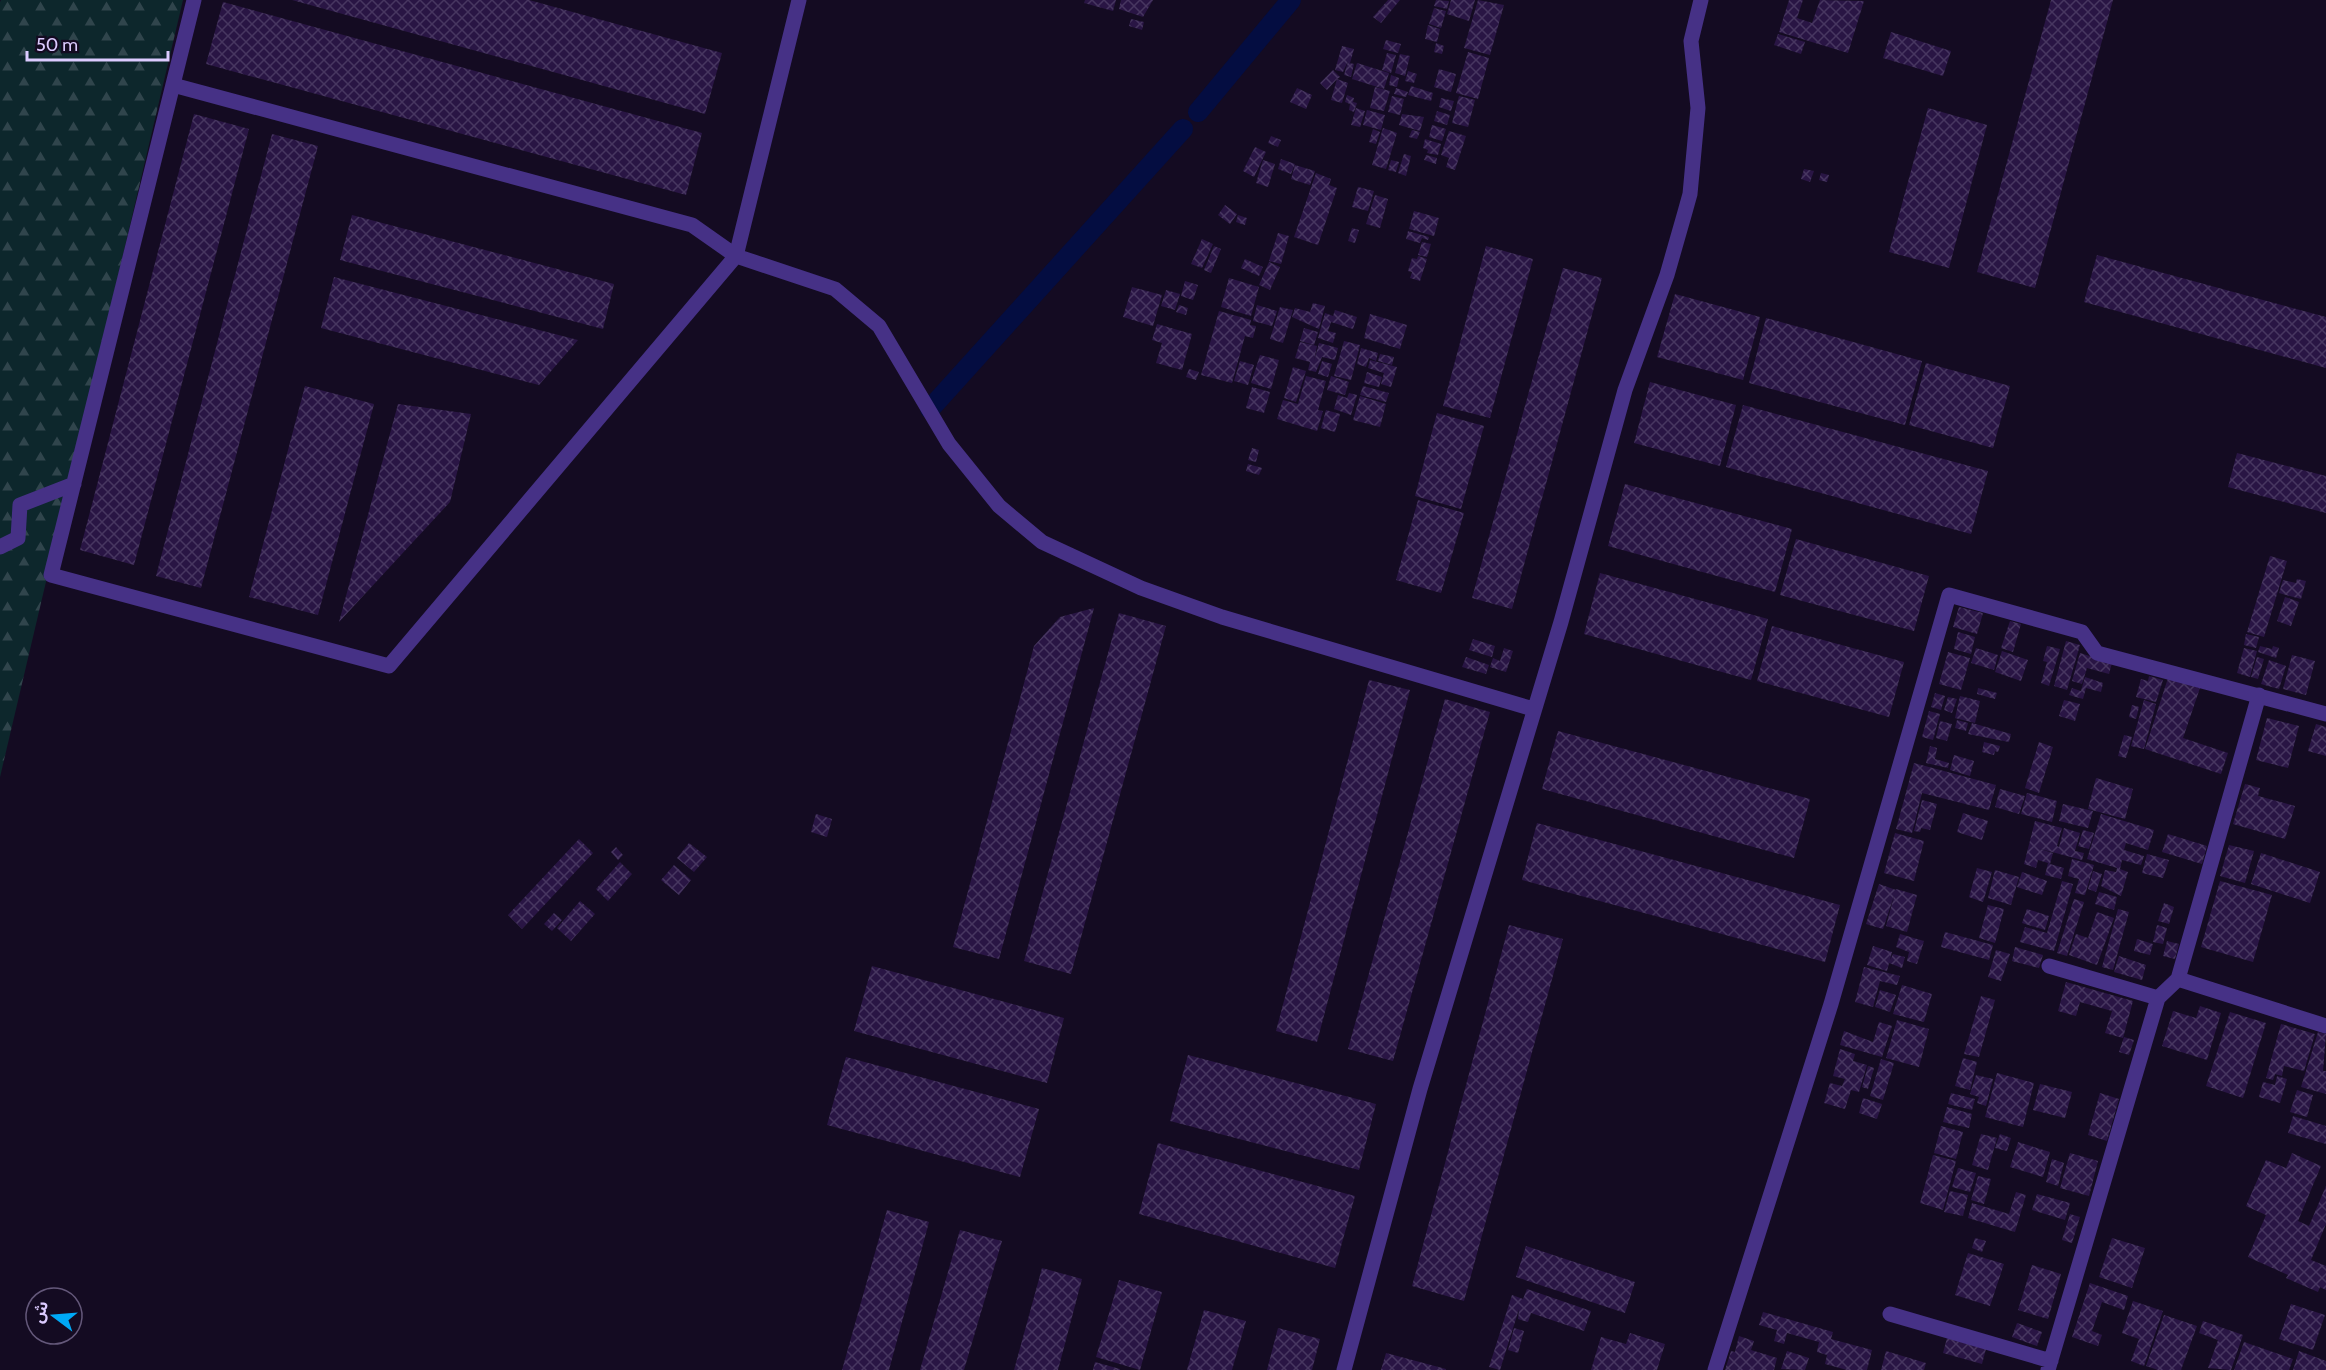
<svg xmlns="http://www.w3.org/2000/svg" width="2326" height="1370" viewBox="0 0 2326 1370" font-family="Cabin,'Noto Sans Arabic',sans-serif">
  <style>
    .forest { fill: url(#forest-firs) }
    .lines { fill: none; stroke-linecap: round; stroke-linejoin: round }
    .canal { stroke: #040d41; stroke-width: 20 }
    .building { fill: url(#building-cross-hatch) }
    .minor { stroke: #463186; stroke-width: 15 }
  </style>
  <defs>
    <pattern id="forest-firs" width="22" height="20" patternUnits="userSpaceOnUse" patternTransform="scale(1.5)"><rect width="22" height="20" fill="#0d272c"/><path d="M5 1l3.5 6h-7zM16 11l3.5 6h-7z" fill="#30454c"/></pattern>
    <pattern id="building-cross-hatch" width="8" height="8" patternUnits="userSpaceOnUse" patternTransform="scale(1.5)"><rect width="8" height="8" fill="#291544"/><path d="M0 0l8 8M0 8l8-8" fill="none" stroke="#473660"/></pattern>
  </defs>
  <rect width="100%" height="100%" fill="#140b22"/>
  <path class="forest" d="M1,0H183L0,777V2Z"/>
  <g class="lines">
    <path class="canal" d="M1198,112L1291,0
      M930,409L1183,129"/>
  </g>
  <path class="building" d="M292,0H529L722,53L705,114Z
    M1085,0H1116L1113,11L1084,3Z
    M1121,0H1153L1143,17L1119,9Z
    M1388,0H1400L1381,23L1373,17Z
    M1436,0L1449,1L1447,9L1434,6Z
    M1451,0H1475L1469,21L1447,14Z
    M1478,0L1504,5L1490,55L1464,48Z
    M1789,0H1803L1797,18L1812,23L1820,0L1864,1L1848,53L1779,32Z
    M2051,0H2113L2035,288L1977,272Z
    M223,2L702,133L686,195L206,64Z
    M1434,8L1446,11L1441,28L1429,24Z
    M1131,19L1144,22L1142,30L1129,26Z
    M1428,25L1440,29L1437,42L1425,39Z
    M1891,32L1951,51L1943,76L1883,58Z
    M1778,34L1805,42L1801,54L1774,45Z
    M1386,40L1401,44L1398,53L1383,49Z
    M1436,43L1444,46L1442,54L1434,52Z
    M1342,46L1354,49L1350,63L1354,64L1351,77L1344,75L1348,61L1343,72L1335,70Z
    M1468,52L1489,58L1478,99L1456,93Z
    M1387,53L1396,55L1391,73L1382,70Z
    M1400,54L1410,56L1405,76L1395,73Z
    M1357,63L1389,73L1384,89L1352,79Z
    M1439,69L1456,74L1451,92L1434,87Z
    M1333,70L1340,77L1337,79L1348,83L1342,103L1331,100L1337,79L1327,90L1320,83Z
    M1408,71L1417,74L1414,83L1405,81Z
    M1391,75L1399,78L1397,87L1389,85Z
    M1411,86L1433,93L1431,101L1408,95Z
    M1375,87L1390,91L1384,111L1370,108Z
    M1297,88L1312,95L1306,109L1290,102Z
    M1396,88L1408,92L1406,97L1394,94Z
    M1347,95L1354,98L1353,102L1357,103L1354,112L1349,110L1350,104L1345,102Z
    M1392,96L1404,99L1400,115L1388,112Z
    M1459,96L1475,100L1468,127L1452,123Z
    M1441,98L1454,101L1451,111L1439,107Z
    M1356,108L1365,111L1360,127L1351,125Z
    M1928,108L1987,125L1949,268L1889,252Z
    M1367,110L1385,115L1381,130L1363,125Z
    M1437,111L1450,115L1447,125L1434,121Z
    M194,114L249,129L134,565L80,550Z
    M1402,114L1424,117L1420,131L1399,125Z
    M1432,125L1446,129L1442,141L1429,137Z
    M1383,128L1397,133L1386,169L1372,165Z
    M1373,129L1380,132L1376,144L1369,142Z
    M1412,130L1420,132L1417,139L1409,137Z
    M1449,131L1466,136L1455,170L1446,167L1449,158L1441,155Z
    M272,134L318,146L201,588L156,576Z
    M1271,136L1281,140L1278,147L1268,143Z
    M1425,139L1441,144L1438,155L1427,153L1428,150L1423,148Z
    M1255,147L1266,152L1254,177L1243,171Z
    M1404,154L1411,156L1406,176L1398,173Z
    M1426,155L1437,158L1436,164L1424,160Z
    M1281,159L1295,164L1291,174L1278,169Z
    M1263,160L1275,164L1268,187L1256,183Z
    M1391,160L1399,162L1396,172L1388,170Z
    M1295,165L1315,171L1310,185L1291,179Z
    M1804,169L1814,171L1810,182L1801,179Z
    M1316,173L1331,179L1329,185L1337,188L1318,245L1294,237Z
    M1821,173L1829,175L1827,182L1819,180Z
    M1358,187L1374,191L1368,211L1352,207Z
    M1375,195L1388,199L1380,228L1366,224Z
    M1225,205L1237,214L1230,224L1218,215Z
    M1414,211L1439,218L1434,236L1409,229Z
    M352,215L614,284L603,329L340,260Z
    M1238,215L1247,218L1245,225L1236,222Z
    M1352,228L1359,230L1355,243L1348,241Z
    M1408,231L1429,237L1428,240L1422,238L1420,243L1406,239Z
    M1278,233L1289,236L1281,264L1269,261Z
    M1202,239L1213,244L1202,268L1191,264Z
    M1422,242L1431,244L1427,257L1418,255Z
    M1214,246L1221,249L1211,273L1204,270Z
    M1486,246L1533,259L1490,418L1443,406Z
    M2097,255L2326,317V368L2084,302Z
    M1418,256L1427,259L1420,281L1410,278L1412,272L1408,271L1412,258L1417,259Z
    M1245,259L1263,267L1259,276L1241,268Z
    M1269,262L1280,267L1270,290L1259,285Z
    M1563,268L1602,278L1512,609L1472,598Z
    M334,277L578,340L539,385L321,328Z
    M1229,278L1259,287L1251,316L1221,307Z
    M1185,281L1198,285L1193,300L1181,296Z
    M1132,287L1162,295L1153,326L1123,317Z
    M1166,290L1180,294L1175,310L1161,306Z
    M1675,294L1760,317L1743,380L1657,357Z
    M1313,303L1325,306L1319,329L1292,317L1295,308L1310,312Z
    M1179,305L1188,308L1186,315L1176,312Z
    M1257,305L1277,311L1272,326L1253,321Z
    M1280,307L1293,310L1283,343L1270,339Z
    M1335,310L1357,317L1353,329L1331,322L1328,331L1336,333L1333,343L1318,338L1325,313L1333,316Z
    M1219,311L1251,320L1250,325L1256,326L1253,338L1245,336L1232,383L1201,375Z
    M1370,314L1407,325L1400,349L1364,338Z
    M1766,318L1922,361L1905,425L1749,383Z
    M1157,324L1192,334L1182,370L1156,363L1162,343L1152,340Z
    M1304,328L1318,332L1314,345L1300,341Z
    M1344,341L1360,345L1351,380L1334,376Z
    M1300,342L1317,346L1314,361L1319,343L1338,348L1335,360L1322,357L1316,372L1308,370L1310,362L1295,358Z
    M1361,348L1378,353L1376,361L1369,358L1366,367L1357,364Z
    M1380,354L1394,357L1392,365L1378,361Z
    M1260,355L1279,360L1271,389L1251,383Z
    M1370,360L1397,367L1391,387L1381,384L1384,373L1368,368Z
    M1240,361L1254,365L1248,385L1234,381Z
    M1322,361L1332,364L1328,377L1318,374Z
    M1926,363L2010,386L1993,448L1909,425Z
    M1293,367L1306,371L1296,402L1284,398Z
    M1189,369L1199,372L1196,380L1186,377Z
    M1367,372L1382,377L1379,387L1364,383Z
    M1306,376L1326,381L1318,410L1323,411L1317,431L1277,419L1283,400L1298,404Z
    M1331,376L1349,382L1345,395L1327,390Z
    M1650,382L1736,405L1720,466L1634,443Z
    M305,386L374,404L318,615L249,597Z
    M1363,386L1389,393L1386,402L1360,395Z
    M1252,387L1270,392L1264,413L1246,408Z
    M1349,393L1357,395L1351,415L1334,409L1338,395L1347,398Z
    M1360,396L1386,404L1380,427L1353,420Z
    M398,404L471,414L450,502L339,622Z
    M1743,405L1988,471L1971,534L1726,467Z
    M1326,410L1340,414L1335,432L1321,428Z
    M1437,413L1484,426L1461,509L1415,496Z
    M1252,448L1259,450L1256,462L1248,460Z
    M2237,453L2326,476V513L2228,487Z
    M1248,464L1262,468L1259,475L1246,471Z
    M1625,484L1792,529L1775,592L1608,546Z
    M1418,500L1464,513L1441,593L1396,580Z
    M1796,539L1929,576L1914,631L1780,595Z
    M2270,556L2287,561L2264,637L2247,632Z
    M1600,573L1768,619L1751,680L1584,634Z
    M2297,579L2306,581L2301,599L2279,593L2283,580L2296,583Z
    M2285,597L2299,602L2291,626L2277,621Z
    M1959,607L1983,613L1977,634L1953,627Z
    M1094,608L999,959L953,947L1034,646L1060,617Z
    M1119,613L1166,626L1071,974L1024,961Z
    M2010,621L2021,624L2013,652L2001,648Z
    M1772,626L1904,662L1889,717L1757,681Z
    M1958,632L1975,637L1971,654L1954,649Z
    M2246,634L2259,637L2256,648L2244,645Z
    M1473,639L1495,646L1492,657L1469,650Z
    M2066,641L2080,645L2067,690L2054,686Z
    M2047,646L2060,649L2049,686L2041,683L2047,662L2043,661Z
    M2260,646L2272,649L2273,646L2279,648L2276,658L2258,652Z
    M1504,648L1513,651L1506,672L1490,667L1493,658L1500,661Z
    M1976,648L1998,655L1994,670L1971,663Z
    M2244,648L2257,651L2250,677L2237,673Z
    M2002,651L2028,660L2021,681L1995,672Z
    M1948,652L1970,658L1961,690L1939,684Z
    M2080,653L2112,663L2109,674L2087,668L2082,684L2072,681Z
    M2292,655L2315,661L2306,695L2283,689Z
    M1466,657L1489,665L1486,674L1462,667Z
    M2257,657L2264,659L2258,679L2251,677Z
    M2269,660L2286,666L2279,689L2261,684Z
    M2149,676L2163,680L2156,702L2136,697L2141,679L2148,681Z
    M2085,677L2103,683L2101,692L2086,688L2083,699L2069,695L2072,688L2081,691Z
    M2168,678L2200,688L2183,738L2228,753L2221,774L2145,749Z
    M1369,680L1410,690L1317,1042L1276,1031Z
    M1978,688L1997,693L1995,699L1977,694Z
    M1935,693L1945,696L1941,710L1931,707Z
    M1960,696L1980,701L1975,723L1955,718Z
    M1948,697L1957,699L1952,713L1944,710Z
    M1445,699L1490,712L1393,1061L1348,1049Z
    M2064,700L2080,704L2075,721L2059,716Z
    M2144,700L2156,704L2144,749L2131,746Z
    M2132,705L2139,707L2136,719L2129,717Z
    M1929,711L1940,714L1933,740L1922,737Z
    M2267,718L2299,726L2288,768L2256,760Z
    M1957,720L1968,723L1966,731L1955,728Z
    M1940,721L1952,724L1947,741L1936,738Z
    M1972,723L2011,734L2009,742L1968,734Z
    M2316,724L2326,727V756L2308,751Z
    M1558,731L1810,799L1794,858L1542,789Z
    M2124,735L2132,737L2126,758L2118,756Z
    M1984,742L2000,746L1998,752L1995,751L1994,755L1982,752Z
    M2039,742L2053,747L2039,793L2025,788Z
    M1930,746L1937,748L1935,759L1949,763L1948,768L1926,763Z
    M1954,755L1974,761L1970,776L1950,770Z
    M1914,763L1996,785L1989,810L1922,793L1912,833L1896,829Z
    M2096,778L2133,789L2125,819L2088,809Z
    M2245,784L2260,788L2258,796L2295,806L2285,839L2233,824Z
    M2000,789L2025,796L2019,814L1995,807Z
    M2027,793L2057,801L2052,822L2021,814Z
    M1922,800L1937,804L1930,830L1921,828L1920,832L1914,831Z
    M2063,804L2093,811L2088,828L2059,821Z
    M1963,813L1988,821L1982,840L1957,832Z
    M816,814L832,819L827,837L811,832Z
    M2101,814L2154,830L2148,850L2126,843L2124,850L2144,856L2141,865L2122,860L2120,869L2128,872L2121,896L2101,886L2105,870L2116,872L2117,868L2087,859Z
    M2035,821L2062,828L2057,846L2059,847L2064,828L2080,833L2075,851L2084,853L2082,860L2037,848L2053,853L2050,864L2064,868L2061,879L2045,875L2048,863L2038,860L2036,868L2024,864Z
    M1537,823L1840,905L1825,962L1522,880Z
    M2083,830L2094,833L2089,849L2078,846Z
    M1895,833L1924,841L1914,881L1884,873Z
    M2168,834L2207,846L2202,864L2162,852Z
    M579,839L593,853L522,929L508,915Z
    M689,843L707,857L694,872L677,858Z
    M2229,845L2254,851L2245,883L2220,876Z
    M616,847L623,855L618,860L611,852Z
    M2261,853L2320,872L2310,903L2251,884Z
    M2147,854L2169,860L2163,878L2142,873Z
    M2072,859L2094,865L2085,895L2075,893L2079,879L2068,876Z
    M620,862L632,874L608,901L596,889Z
    M674,865L691,880L679,895L661,880Z
    M1977,868L1992,872L1983,902L1969,897Z
    M1995,870L2019,877L2011,905L1988,898Z
    M2093,871L2102,874L2096,892L2088,889Z
    M2022,872L2047,881L2042,895L2017,887Z
    M2062,881L2073,884L2054,951L2020,942L2025,927L2047,933Z
    M2220,881L2272,895L2253,962L2201,947Z
    M1879,884L1896,890L1883,929L1866,924Z
    M1896,889L1917,895L1907,932L1886,926Z
    M2099,892L2117,897L2114,910L2095,904Z
    M2074,899L2084,902L2067,956L2057,953Z
    M580,901L595,914L571,941L557,928Z
    M2164,903L2174,907L2169,924L2158,921Z
    M1988,905L2004,909L1995,943L1979,938Z
    M2027,909L2049,916L2045,930L2022,923Z
    M2118,909L2129,912L2113,970L2102,967Z
    M2097,912L2114,918L2097,965L2069,955L2076,934L2088,938Z
    M554,913L562,920L552,931L544,924Z
    M1509,925L1563,939L1464,1301L1412,1286Z
    M2157,925L2167,928L2163,944L2153,942Z
    M1945,932L1993,945L1989,960L1941,947Z
    M1900,934L1924,941L1917,964L1907,961L1909,952L1896,947Z
    M2137,939L2153,944L2150,955L2134,951Z
    M2167,941L2179,944L2175,959L2163,956Z
    M1873,946L1892,952L1890,960L1893,954L1905,957L1902,968L1889,963L1887,971L1867,965Z
    M2015,947L2043,955L2039,968L2012,961Z
    M1996,950L2010,954L2001,981L1988,977Z
    M2119,956L2146,965L2142,980L2114,972Z
    M872,966L1064,1018L1047,1083L854,1031Z
    M1864,967L1900,976L1897,985L1880,981L1873,1007L1855,1002Z
    M2066,982L2133,1001L2123,1038L2105,1033L2112,1011L2080,1002L2076,1016L2058,1011Z
    M1902,985L1932,994L1924,1022L1893,1014Z
    M1880,990L1896,995L1890,1012L1875,1007Z
    M1981,996L1995,1000L1979,1057L1964,1054Z
    M2200,1006L2221,1013L2207,1060L2162,1046L2173,1011L2196,1018Z
    M2230,1012L2266,1023L2243,1098L2206,1086Z
    M1897,1020L1929,1029L1919,1067L1886,1058Z
    M1879,1022L1892,1026L1882,1057L1840,1045L1844,1031L1873,1042Z
    M2281,1024L2315,1034L2304,1071L2284,1066L2282,1076L2275,1074L2273,1080L2266,1078Z
    M2318,1032L2326,1034L2323,1071H2326V1094L2301,1087Z
    M2124,1037L2134,1040L2129,1055L2119,1052Z
    M1840,1049L1855,1054L1853,1061L1867,1065L1859,1092L1851,1090L1845,1109L1824,1103L1830,1083L1842,1086L1845,1079L1833,1076Z
    M1188,1055L1376,1104L1359,1170L1170,1121Z
    M846,1057L1039,1109L1020,1177L827,1125Z
    M1963,1058L1977,1062L1970,1090L1955,1086Z
    M1881,1059L1894,1063L1883,1100L1870,1096Z
    M1868,1066L1874,1068L1868,1089L1862,1087Z
    M1997,1073L2034,1083L2023,1127L1985,1117Z
    M1976,1075L1993,1079L1986,1106L1977,1103L1979,1097L1970,1094Z
    M2277,1076L2287,1079L2280,1103L2259,1097L2263,1082L2275,1085Z
    M2040,1084L2072,1092L2065,1118L2033,1110Z
    M2297,1090L2313,1095L2307,1117L2290,1112Z
    M1951,1093L1975,1099L1972,1110L1948,1104Z
    M2100,1093L2119,1099L2107,1141L2088,1135Z
    M1863,1098L1882,1104L1877,1119L1859,1113Z
    M1947,1107L1972,1114L1969,1128L1943,1122Z
    M2293,1116L2326,1126V1144L2288,1133Z
    M1941,1126L1963,1132L1956,1159L1934,1153Z
    M1981,1134L1997,1138L1988,1170L1972,1165Z
    M2000,1134L2011,1138L2007,1151L1995,1148Z
    M2018,1142L2050,1152L2043,1177L2010,1167Z
    M1158,1143L1355,1196L1335,1268L1139,1214Z
    M2070,1153L2098,1161L2089,1196L2060,1188Z
    M2292,1153L2321,1166L2298,1221L2309,1226L2326,1186V1224L2311,1260L2326,1266V1290L2320,1287L2318,1292L2286,1278L2288,1275L2248,1257L2266,1215L2246,1206L2266,1160L2286,1168Z
    M1933,1155L1956,1161L1943,1210L1920,1203Z
    M2052,1159L2064,1163L2058,1186L2046,1182Z
    M1958,1168L1976,1173L1970,1192L1952,1187Z
    M1978,1176L1991,1179L1984,1204L1971,1200Z
    M1950,1191L1968,1195L1963,1216L1944,1212Z
    M2016,1192L2026,1195L2015,1232L1968,1218L1972,1203L2009,1214Z
    M2037,1194L2070,1203L2065,1220L2032,1210Z
    M887,1210L929,1222L889,1370H842Z
    M2070,1214L2080,1217L2072,1243L2062,1240Z
    M960,1230L1002,1241L964,1370H920Z
    M1975,1238L1986,1241L1982,1252L1972,1248Z
    M2112,1238L2145,1248L2132,1288L2099,1277Z
    M1526,1246L1635,1282L1625,1313L1516,1277Z
    M1968,1253L2004,1264L1990,1306L1955,1295Z
    M2032,1265L2061,1274L2048,1319L2018,1310Z
    M1042,1268L1082,1279L1058,1370H1014Z
    M1119,1280L1162,1292L1140,1370L1096,1357Z
    M2090,1283L2128,1296L2124,1310L2102,1302L2092,1331L2102,1335L2098,1346L2072,1337Z
    M1527,1289L1591,1311L1584,1331L1531,1313L1528,1322L1518,1319L1519,1309L1500,1370L1489,1367L1512,1295L1523,1299Z
    M2133,1301L2163,1311L2144,1366L2131,1361L2139,1339L2122,1333Z
    M2291,1304L2325,1315L2313,1350L2279,1339Z
    M1204,1310L1246,1321L1232,1370H1187Z
    M1763,1312L1833,1332L1831,1339L1872,1350L1867,1370H1847L1825,1364L1827,1355L1817,1352L1819,1342L1787,1333L1784,1344L1774,1341L1777,1330L1759,1325Z
    M2164,1315L2197,1326L2181,1370H2158L2146,1366Z
    M2203,1321L2243,1335L2231,1370L2208,1368L2218,1340L2199,1333Z
    M2017,1323L2042,1332L2037,1346L2012,1337Z
    M1278,1328L1320,1339L1312,1370H1267Z
    M1514,1328L1524,1331L1518,1353L1508,1350Z
    M1630,1333L1665,1344L1657,1370H1591L1601,1337L1626,1344Z
    M1739,1336L1754,1341L1751,1350L1777,1358L1774,1370H1725L1731,1351L1735,1352Z
    M1947,1338L1986,1349L1982,1364L1943,1353Z
    M2244,1342L2293,1359L2289,1370H2234Z
    M1787,1351L1809,1358L1805,1370L1781,1369Z
    M1886,1351L1926,1363L1924,1370H1881Z
    M2299,1351L2326,1361V1370H2293Z
    M1386,1353L1446,1369V1370H1381Z
    M1095,1362L1120,1369V1370H1093Z"/>
  <g class="lines">
    <path class="minor" d="M194,0L51,575L389,666L736,256L799,0
      M173,85L692,225L736,256L835,289L879,326L949,444L999,506L1042,542L1141,588L1222,617L1533,709
      M0,547L18,538L20,505L74,484
      M2049,966L2158,998L2178,979L2326,1026
      M2178,979L2259,695
      M1890,1314L2051,1361
      M1344,1370L1420,1089L1561,622L1625,390L1667,275L1685,212L1690,194L1698,108L1691,41L1701,0
      M1715,1370L1831,1004L1949,595L2082,632L2097,653L2326,714
      M2048,1370L2158,998"/>
  </g>
  <g transform="translate(54 1316) rotate(286)"><circle r="28" fill="#140b22" stroke="#64587a" stroke-width="1.5"/>
  <path d="M0-4.5L10 22L0 15L-10 22Z" fill="#00a9f6"/>
  <text y="-9" font-size="16" font-weight="bold" text-anchor="middle" fill="#dccbff">ش</text>
  </g>
  <path d="M27 51v9h141v-9" fill="none" stroke="#dccbff" stroke-width="3"/>
  <text x="36" y="51" font-size="18" fill="#dccbff" stroke="#140b22" stroke-width="4.5" paint-order="stroke">50 m</text>
</svg>
